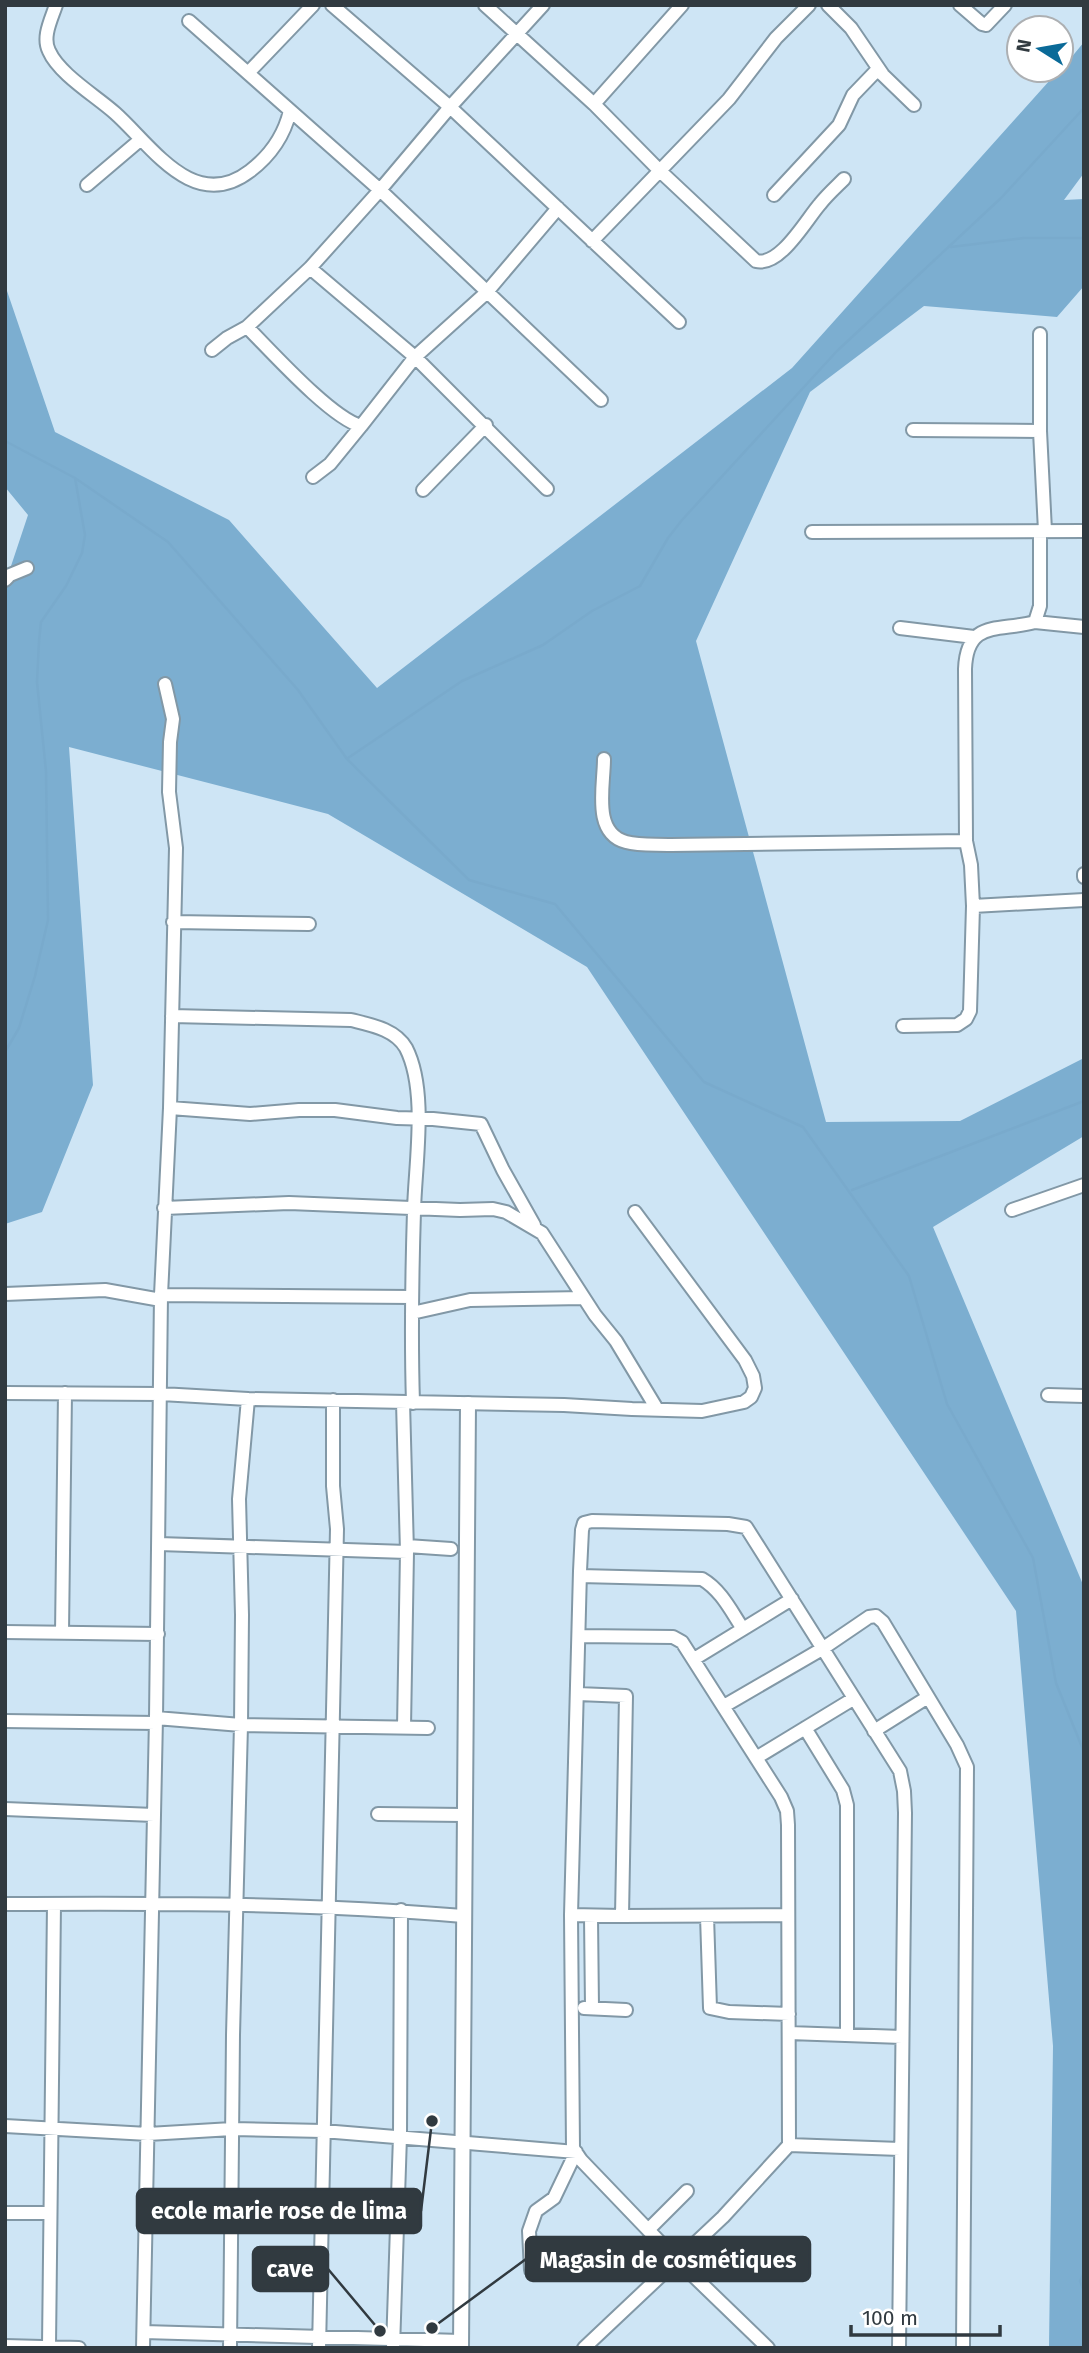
<svg xmlns="http://www.w3.org/2000/svg" width="1089" height="2353" viewBox="0 0 1089 2353" font-family="'Fira Sans',sans-serif">
  <style>
    .forest { fill: #7caed0 }
    .lines { fill: none; stroke-linecap: round; stroke-linejoin: round }
    .stream { stroke: #79aacc; stroke-width: 2.5 }
    .minor-casing { stroke: #8298a6; stroke-width: 16 }
    .tertiary-casing { stroke: #8298a6; stroke-width: 18 }
    .minor { stroke: #fff; stroke-width: 12 }
    .tertiary { stroke: #fff; stroke-width: 14 }
    .leader { fill: none; stroke: #313a40; stroke-width: 2.5 }
    .callout-dot { fill: #313a40; stroke: #fff; stroke-width: 2.5 }
    .callout { fill: #313a40; stroke: #313a40; stroke-width: 2.5 }
    .callout-label { font-size: 23px; text-anchor: middle; font-weight: bold; fill: #fff }
  </style>
  <rect width="100%" height="100%" fill="#cee5f5"/>
  <path class="forest" d="M1084,42V173L1064,200L1084,199V286L1057,317L924,306L810,392L696,641L826,1122L960,1121L1084,1058V1136L933,1227L1084,1587V2348H1049L1053,2046L1016,1611L587,967L328,814L69,747L93,1085L42,1212L5,1224V584L28,515L5,487V285L55,432L229,520L377,688L792,368L1059,70H1061Z"/>
  <g class="lines">
    <path class="stream" d="M951,247L1024,238H1084
      M5,441L75,478L168,542L298,690L347,759L469,880L555,904L704,1082L803,1127L909,1276L947,1404L1033,1558L1056,1683L1084,1752
      M348,758L462,681L543,645L592,611L640,586L668,538L682,520L837,351L1001,198L1084,108
      M5,1052L19,1028L35,976L48,920L46,771L37,682L39,641L41,622L66,586L82,553L85,535L75,478
      M852,1190L1084,1101
      M1084,2273L1080,2281L1084,2291"/>
    <g class="minor-casing">
      <path id="minor" d="M56,5C51,20 42,37 49,51C59,74 96,96 115,113C152,146 194,214 250,171C271,155 284,136 290,111
        M332,5L450,107L679,322
        M485,5L594,104L660,171L756,261C780,267 806,220 820,204C827,195 836,187 844,179
        M828,5L851,28L883,75L914,105
        M960,5L982,24L986,25L1005,5
        M189,21L380,190L601,400
        M248,73L313,5
        M594,104L682,5
        M87,185L140,140
        M774,195L839,125L853,95L878,69
        M592,241L729,99L776,38L809,5
        M310,268L415,357L547,489
        M247,327C271,351 331,418 361,426L415,357L486,293L558,208
        M1040,334V431
        M212,350L227,338L247,327L310,268L380,190L450,107L543,5
        M913,430L1040,431L1045,531
        M313,477L330,464L361,426
        M423,490L486,425
        M812,532L1084,531
        M5,580L10,575L27,568
        M1035,622L1084,627
        M900,628L974,637
        M604,759C604,786 592,833 626,842C640,846 657,844 671,845L966,841L971,865L973,906L970,1011L966,1019L957,1025L903,1026
        M966,841L965,669C967,619 999,632 1035,622L1040,606V531
        M1084,874V877
        M973,906L1084,900
        M173,922L309,924
        M172,1016L351,1020C371,1025 395,1029 406,1048C428,1091 415,1164 414,1211C412,1275 411,1339 413,1403
        M170,1108L250,1114L299,1110H335L397,1118L433,1119L481,1124L503,1170L534,1225
        M164,1208L289,1203L460,1210L493,1209L506,1212L542,1233L595,1315L616,1341L657,1409
        M1012,1210L1084,1185
        M5,1294L105,1290L161,1300
        M161,1295L412,1297
        M412,1313L470,1300L584,1298
        M5,1393L161,1394L248,1399L564,1405L632,1409L702,1411L744,1402L751,1397L755,1388L753,1376L745,1360L635,1212
        M1048,1395L1084,1396
        M403,1402L407,1552L404,1727
        M159,1544L407,1552
        M407,1546L451,1549
        M580,1576L702,1579C721,1590 731,1611 743,1629
        M5,1632L158,1634
        M62,1633L65,1393
        M580,1636L673,1637L682,1642L781,1797L787,1811L788,1825L789,2145L723,2217L584,2348
        M694,1659L792,1599
        M578,1694L626,1696L622,1916L788,1915
        M724,1706L822,1649L869,1617L876,1616L883,1622L957,1745L967,1767L963,2348
        M156,1718L241,1725L428,1728
        M5,1721L156,1723
        M805,1728L843,1790L847,1805V2035
        M874,1731L928,1697
        M756,1758L853,1699
        M5,1809L154,1815
        M378,1814L463,1815
        M5,1904C158,1903 311,1903 463,1916
        M571,1915L622,1916
        M707,1916L710,2008L729,2012L789,2014
        M591,1917L592,2008
        M584,2008L626,2010
        M789,2033L902,2037
        M5,2126L148,2134L232,2129L323,2131L576,2152L554,2198L536,2211L529,2231L531,2270
        M789,2145L900,2149
        M5,2213H50
        M648,2230L687,2191
        M144,2332L461,2341
        M5,2346L79,2348
        M49,2346L54,1904
        M143,2348L156,1718L161,1295L170,1108L176,848L169,792L170,742L173,719L165,684
        M230,2348L233,2035L241,1725L242,1615L239,1499L248,1399
        M319,2348L337,1529L333,1486V1400
        M393,2348L400,2136L401,1910
        M768,2348L677,2260L581,2160L573,2148L571,1915L580,1571L582,1530L584,1523L592,1521L728,1524L746,1527L900,1771L904,1791L905,1813L899,2348"/>
    </g>
    <g class="tertiary-casing">
      <path id="tertiary" d="M461,2348L468,1404"/>
    </g>
    <use href="#minor" class="minor"/>
    <use href="#tertiary" class="tertiary"/>
  </g>
  <path class="leader" d="M432 2121L421 2211M432 2328L526 2259M380 2331L328 2269"/>
  <g class="callout-dot">
    <circle cx="432" cy="2121" r="7"/>
    <circle cx="432" cy="2328" r="7"/>
    <circle cx="380" cy="2331" r="7"/>
  </g>
  <g class="callout">
    <rect x="137" y="2189" width="284" height="44" rx="7"/>
    <rect x="526" y="2237" width="284" height="44" rx="7"/>
    <rect x="253" y="2247" width="75" height="44" rx="7"/>
  </g>
  <g class="callout-label">
    <text x="279" y="2219">ecole marie rose de lima</text>
    <text x="668" y="2268">Magasin de cosmétiques</text>
    <text x="290" y="2277">cave</text>
  </g>
  <rect width="1089" height="2353" fill="none" stroke="#313a40" stroke-width="14"/>
  <g transform="translate(1040 49) rotate(281)"><circle r="33" fill="#ffffff" stroke="#adb0b3" stroke-width="2"/>
  <path d="M0-5L12 26L0 18L-12 26Z" fill="#0a6a98"/>
  <text y="-10" font-size="19" font-weight="bold" text-anchor="middle" fill="#313a40">N</text>
  </g>
  <path d="M851 2325v10h149v-10" fill="none" stroke="#313a40" stroke-width="3.5"/>
  <text x="862" y="2325" font-size="21" fill="#313a40" stroke="#ffffff" stroke-width="5" paint-order="stroke">100 m</text>
</svg>
